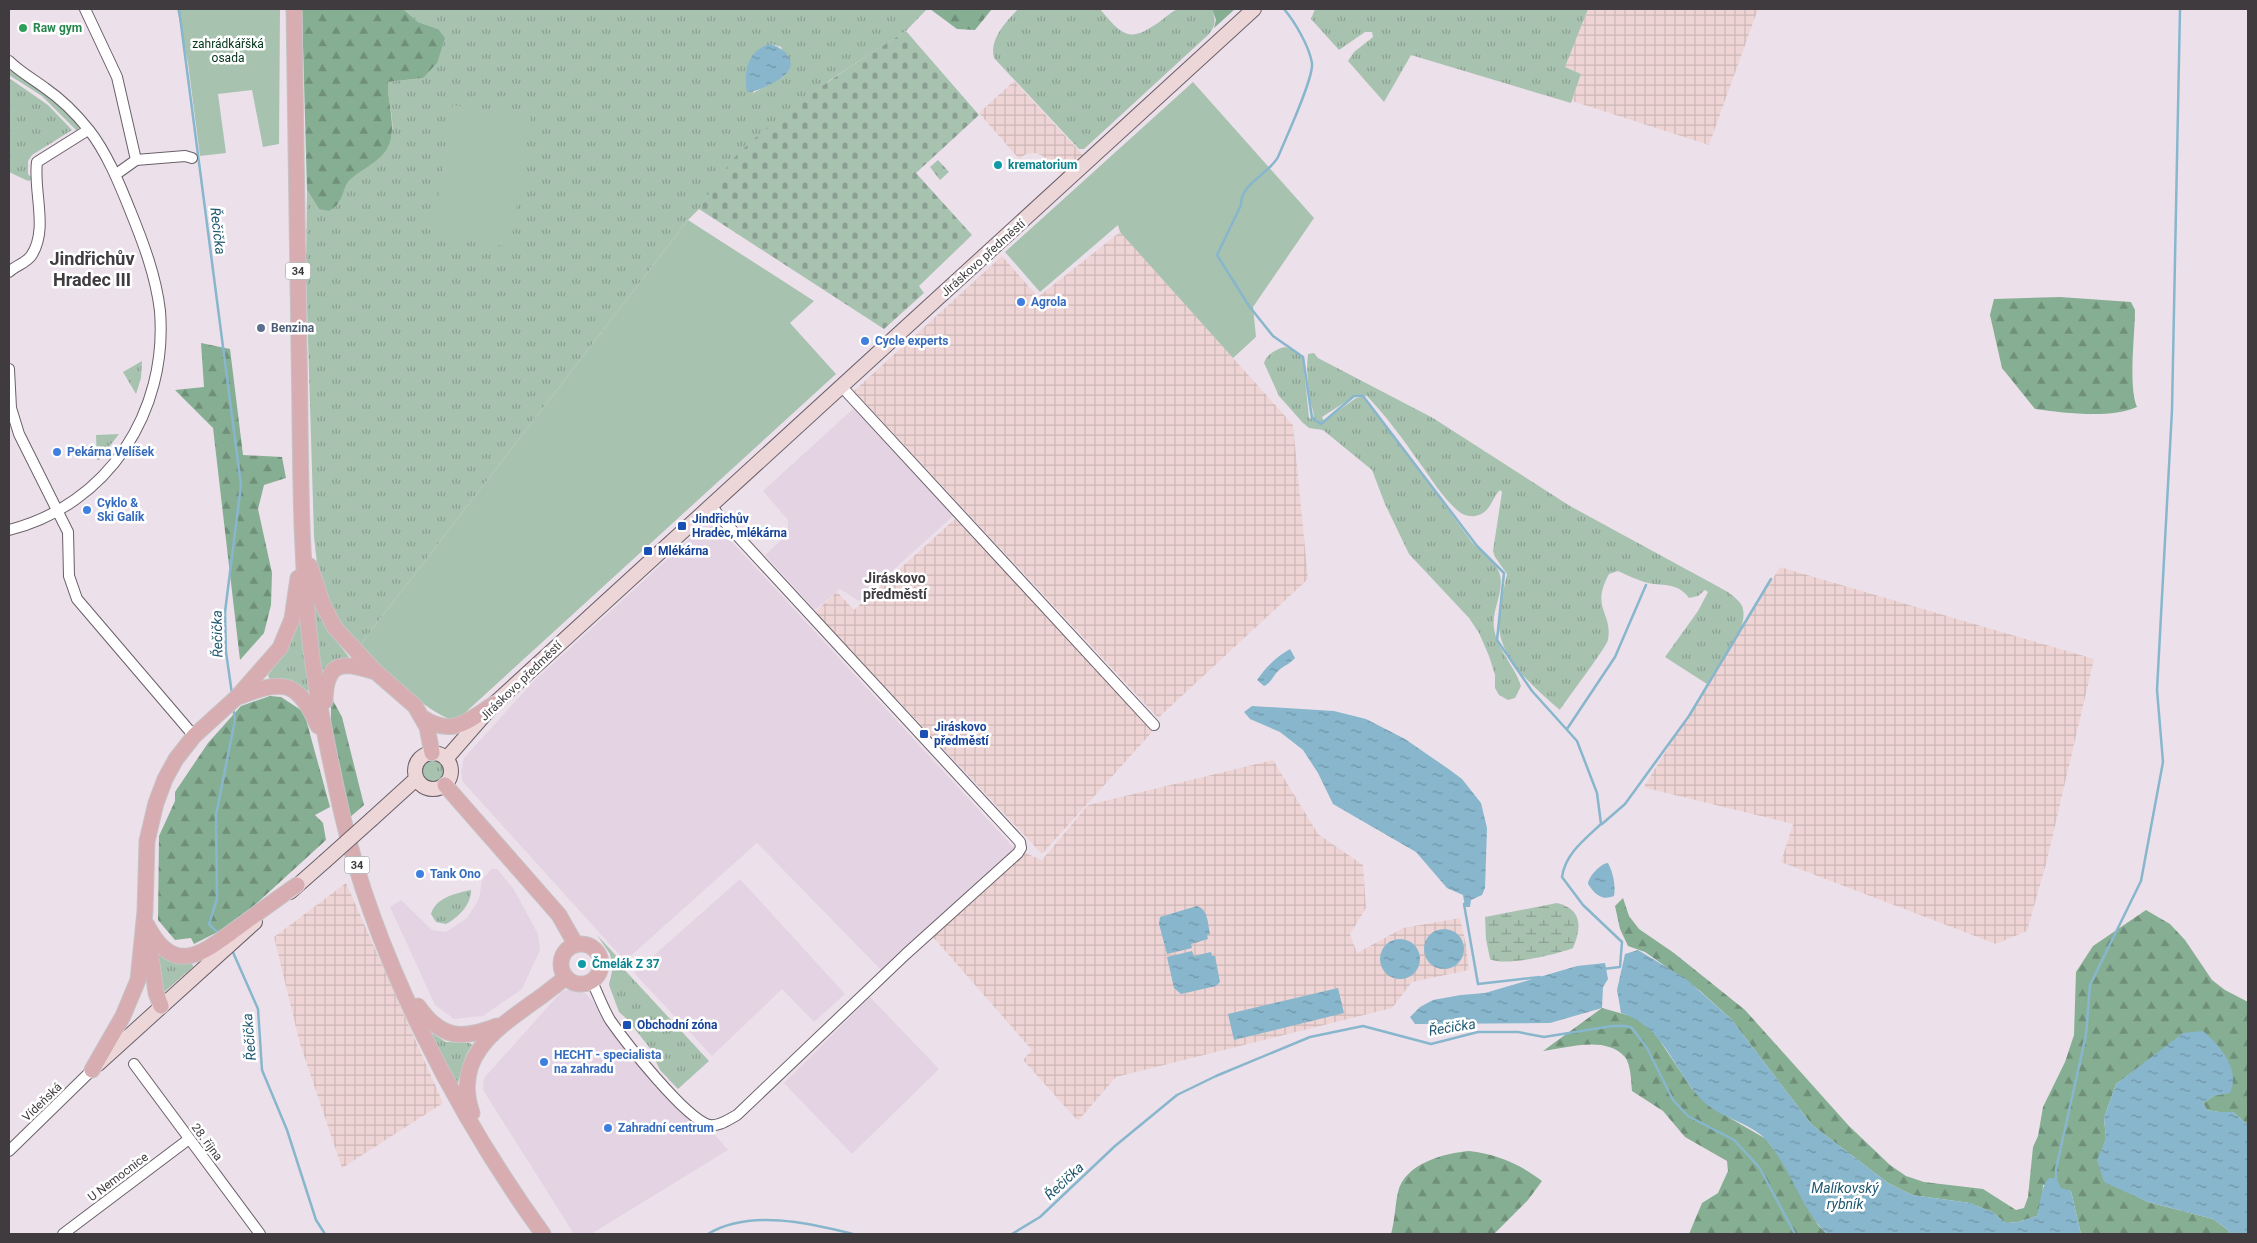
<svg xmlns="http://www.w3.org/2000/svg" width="2257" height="1243" viewBox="0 0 2257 1243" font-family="Roboto,sans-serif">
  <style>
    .built { fill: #e4d3e2 }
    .industrial { fill: url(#industrial-grid) }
    .grass { fill: url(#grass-tufts); fill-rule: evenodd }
    .forest { fill: url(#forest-firs) }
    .wetland { fill: url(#wetland-marsh) }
    .cemetery { fill: url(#cemetery-stones) }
    .green { fill: #a8c2b0 }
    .water { fill: url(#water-ripples) }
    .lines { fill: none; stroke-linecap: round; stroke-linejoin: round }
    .stream { stroke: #88b6cc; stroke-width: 2.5 }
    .street-casing { stroke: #6a6069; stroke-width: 12 }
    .secondary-casing { stroke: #6a6069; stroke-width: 16 }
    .primary-casing { stroke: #c5c4c5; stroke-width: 17 }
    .street { stroke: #fff; stroke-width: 10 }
    .secondary { stroke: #ecd6d8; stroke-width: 14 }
    .primary { stroke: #d8adb2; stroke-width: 15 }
    .secondary-bridge-casing { stroke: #6a6069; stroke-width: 16; stroke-linecap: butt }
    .secondary-bridge { stroke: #ecd6d8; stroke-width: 14 }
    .leisure-dot { fill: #2e9e5b; stroke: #fff; stroke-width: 2 }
    .culture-dot { fill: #0f9aa8; stroke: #fff; stroke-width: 2 }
    .shop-dot { fill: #3f7fe0; stroke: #fff; stroke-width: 2 }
    .service-dot { fill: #5c6f8a; stroke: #fff; stroke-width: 2 }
    .transit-dot { fill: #1a4fb4; stroke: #fff; stroke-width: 2 }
    .labels { text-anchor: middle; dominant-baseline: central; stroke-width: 5; stroke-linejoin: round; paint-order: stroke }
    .shield { fill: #fff; stroke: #797679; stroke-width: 1 }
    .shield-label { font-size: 11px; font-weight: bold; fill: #3f3b3f }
    .leisure-label { font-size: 12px; font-weight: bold; fill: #27864d; stroke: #fff; text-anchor: start }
    .park-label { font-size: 12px; fill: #003319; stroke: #fff }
    .culture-label { font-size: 12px; font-weight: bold; fill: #0d838f; stroke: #fff; text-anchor: start }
    .street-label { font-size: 12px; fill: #3f3b3f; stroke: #fff }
    .shop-label { font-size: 12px; font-weight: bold; fill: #366cbe; stroke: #fff; text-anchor: start }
    .service-label { font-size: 12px; font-weight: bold; fill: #4e5e75; stroke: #fff; text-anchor: start }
    .transit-label { font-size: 12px; font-weight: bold; fill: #164399; stroke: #fff; text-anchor: start }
    .water-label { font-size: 14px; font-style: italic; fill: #1f5870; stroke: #fff }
    .neighbourhood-label { font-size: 14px; font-weight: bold; fill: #3f3b3f; stroke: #fff }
    .district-label { font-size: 18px; font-weight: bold; fill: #3f3b3f; stroke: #fff }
  </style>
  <defs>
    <pattern id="industrial-grid" width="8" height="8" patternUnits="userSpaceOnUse" patternTransform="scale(1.25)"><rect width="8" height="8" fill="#eed4d4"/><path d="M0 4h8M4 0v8" fill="none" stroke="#cdb7b7"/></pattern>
    <pattern id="grass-tufts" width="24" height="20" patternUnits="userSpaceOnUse" patternTransform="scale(1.25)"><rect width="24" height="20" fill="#a8c2b0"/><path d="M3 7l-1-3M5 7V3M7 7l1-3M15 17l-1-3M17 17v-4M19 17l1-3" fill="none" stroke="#8a9f91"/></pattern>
    <pattern id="forest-firs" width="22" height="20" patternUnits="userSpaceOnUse" patternTransform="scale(1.25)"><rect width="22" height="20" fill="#86ae93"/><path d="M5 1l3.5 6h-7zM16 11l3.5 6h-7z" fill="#6f8f79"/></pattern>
    <pattern id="wetland-marsh" width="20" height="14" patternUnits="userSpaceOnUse" patternTransform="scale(1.25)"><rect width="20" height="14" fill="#a8c2b0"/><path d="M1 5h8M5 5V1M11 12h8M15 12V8" fill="none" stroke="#8a9f91"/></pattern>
    <pattern id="cemetery-stones" width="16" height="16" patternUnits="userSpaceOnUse" patternTransform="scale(1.25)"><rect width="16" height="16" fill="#a8c2b0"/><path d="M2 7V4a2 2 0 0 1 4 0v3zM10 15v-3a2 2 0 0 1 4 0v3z" fill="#8a9f91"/></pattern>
    <pattern id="water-ripples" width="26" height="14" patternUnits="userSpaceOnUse" patternTransform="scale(1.25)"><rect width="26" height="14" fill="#88b6cc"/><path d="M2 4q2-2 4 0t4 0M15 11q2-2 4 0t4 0" fill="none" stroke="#7195a7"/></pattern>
  </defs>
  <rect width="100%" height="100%" fill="#ece1eb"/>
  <path class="built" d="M854,408L953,516L859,601L840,589L815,610L765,555L788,534V520L763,491Z
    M711,519L1015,849L882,971L757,843L625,961L463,782L461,772L464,758L532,683Z
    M491,869H497L513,888L538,934L540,950L522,989L483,1016L454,1019L435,1005L390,907L401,900L432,930L446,932L467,918L479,899L482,880Z
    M740,879L845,994L814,1022L782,989L712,1056L634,973Z
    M573,988L582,991L587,995L663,1076L728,1150L591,1234H574L483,1090L484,1078L562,991Z
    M870,997L939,1069L852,1154L784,1083Z"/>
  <path class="industrial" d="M1588,9H1758L1709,145L1572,101L1581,74L1565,67Z
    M1014,81L1085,157L1063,177L1043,156L1035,153L1026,154L1019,159L979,113Z
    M1120,232L1293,425L1308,579L1158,718L854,391L1002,256L1038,297Z
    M955,519L1154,730L1042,854L815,612L837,592L854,610Z
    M1780,567L2094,659L2046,864L2027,931L1996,944L1781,862L1793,824L1646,788L1645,785Z
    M1273,760L1318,834L1363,865L1366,908L1350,934L1357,953L1403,928L1460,918L1466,945L1469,970L1412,982L1392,1008L1116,1077L1078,1121L1023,1060L1032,1050L933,937L1023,852L1042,860L1088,805Z
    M346,883L443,1103L342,1168L300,1044L274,937Z"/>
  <path class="grass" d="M403,9H794L797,10L927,9L906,31L830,80L735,158L699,209L688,220L360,645C355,640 347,636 342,630C321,604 317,567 314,536L306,274L307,190L319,209L339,202C342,195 344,187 349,181C365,164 389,157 392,132C394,115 387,99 388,82L423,78L438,29L418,22ZM771,44L781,47L789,70L783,77L753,93Z
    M1018,9H1100C1124,38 1130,43 1162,20C1166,17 1172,11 1178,9C1187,6 1203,9 1212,9C1216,20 1216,26 1208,35L1084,149H1079L994,58C989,39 1006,22 1018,9Z
    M1315,9H1588L1565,67L1581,74L1571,103L1411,55L1384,102L1348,61L1354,52L1373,37L1372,32H1365L1339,50L1311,19Z
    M9,66L62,106L79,125L78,132L42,96L9,75Z
    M9,78L48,105L72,130L32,155L28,161V174L33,179L28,181L9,172Z
    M1285,347L1296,351L1303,358L1309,418L1313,419C1315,412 1311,407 1310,399C1308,385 1306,369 1308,354L1314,353L1318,358L1433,418L1570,506L1728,592C1733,596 1740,601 1742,606C1751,629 1718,664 1707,684L1665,657L1698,611L1708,592L1705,590L1698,596L1689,598C1677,581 1661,587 1644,582C1635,579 1627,575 1618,571L1609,574C1590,609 1613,612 1608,640C1606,648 1567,699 1560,710C1534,687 1497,658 1499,620C1499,605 1504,589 1507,574L1495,557L1493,551L1502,492L1500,490C1491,499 1491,513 1475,516C1469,517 1462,515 1457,510C1442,497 1431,478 1419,462C1403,439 1386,416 1367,396L1356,395L1322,417L1324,421L1356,398L1362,397L1367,400C1403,446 1436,494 1471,541C1479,552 1494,559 1499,572C1506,590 1491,610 1494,628C1497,650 1515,666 1521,686L1515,698L1508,700L1499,695L1495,688V675L1489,656L1479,633L1469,618L1409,554L1385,504L1372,470L1323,430L1309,428L1303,423L1279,396L1264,363C1267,354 1276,349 1285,347Z
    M142,361L141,378L136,394L123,372Z
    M119,434L99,460H97L96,435Z
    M317,606L333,637L349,657L332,663L324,671L320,669L313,607Z
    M298,617L301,618L310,690L304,692L270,680L268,675L286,651Z
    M421 772a12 12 0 1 1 24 0a12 12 0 1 1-24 0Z
    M471,890C471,905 459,917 446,924L436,922L431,914C436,897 457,893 471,890Z
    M597,935L621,961V966L709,1061L678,1089L660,1070L649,1047L627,1019L619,1012L609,985L613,967L610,954Z
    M160,953L192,962L193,967L163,993L155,956Z
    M431,1034H433L446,1042L470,1043L472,1045L466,1055L458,1083L456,1086Z"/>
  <path class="forest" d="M302,9H403L418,22L438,29L445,38L437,63L423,78L388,82C387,105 400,133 384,153C375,164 360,170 350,180C344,186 344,193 340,200C338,205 333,208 329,211L319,209L307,190Z
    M930,9H992L975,30L957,29Z
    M1212,9H1235L1214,28L1216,20Z
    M2060,297L2131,302L2135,310C2135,334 2128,386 2137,407C2111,419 2064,413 2035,409L2002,368L1990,315L1994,299Z
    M201,343L230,349L243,455L282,457L286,478L264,485L258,509L272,573L271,605L264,633L240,660L213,428L175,390L204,387Z
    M270,696L281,697L304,712L330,807L315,815L323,823L326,840L235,923L194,944L191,938L175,940L158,920L159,836L175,801V792L208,743L241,706Z
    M331,697L342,717L364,805L349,818L331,729Z
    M1623,898L1629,916L1639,929L1674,953L1745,1010L1849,1126L1890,1165L1906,1176L1924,1182L1983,1189L2016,1210L2024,1208L2028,1197L2033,1147L2038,1136L2043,1107L2065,1062L2074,1035L2076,972L2093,946L2146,910L2170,924L2185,940L2212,980L2225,990L2248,1002V1125L2233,1112H2219L2207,1110L2203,1103L2214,1096L2149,1060L2116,1084L2104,1118L2106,1139L2103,1147L2119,1188L2148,1202L2213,1219L2228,1230L2230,1234H2081L2071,1191L2043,1185L2042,1203L2037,1216L2018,1222L2006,1223L1992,1212L1970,1203L1912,1195L1888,1183L1812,1125L1731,1019L1699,990L1645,952L1628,946L1620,929L1615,906Z
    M1602,1008L1634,1017L1654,1032L1692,1089L1723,1114L1766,1139L1786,1166L1818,1225L1827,1234H1689L1702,1203L1718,1193L1728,1171L1727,1161L1685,1137L1663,1111L1632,1091C1631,1081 1631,1065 1625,1057C1606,1035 1566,1048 1543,1051Z
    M1469,1151C1496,1154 1520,1164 1542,1181L1528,1200L1494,1234H1391C1395,1220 1395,1205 1398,1192C1405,1163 1445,1153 1469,1151Z"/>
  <path class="wetland" d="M1557,903C1582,909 1582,927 1573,948C1558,954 1505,967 1490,959L1486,939L1485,917Z"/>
  <path class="cemetery" d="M906,31L979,115L916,173L972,235L919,286L924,293L884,329L699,209C711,192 722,171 736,156C786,106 847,69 906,31Z
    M938,160L949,172L940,180L930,167Z"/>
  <path class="green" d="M177,9H280L279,144L263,147L252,90L218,94L226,153L200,156L188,63Z
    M1193,82L1314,218L1253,307L1256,337L1233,358L1120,232L1118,225L1040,292L1005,252Z
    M453,105L531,117L510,247L432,235Z
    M688,220L814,301L790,323L836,374L456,721C423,712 385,669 360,645Z"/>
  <path class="water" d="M771,44C780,47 796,57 789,70C785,79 756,93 747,92C743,71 748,49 771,44Z
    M1290,649L1295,658C1290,664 1283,666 1278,671C1273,676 1271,683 1264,686L1257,680C1266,667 1276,657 1290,649Z
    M1252,706L1334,711L1366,719L1405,739L1450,770L1462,779L1481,803L1487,828L1485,888L1482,895L1471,900L1470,907H1465L1463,895L1447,888L1416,852L1333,804L1318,773L1303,750L1280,732L1250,719L1244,712Z
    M1608,863C1613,873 1616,885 1614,896C1601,901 1595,894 1588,884C1589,876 1600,864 1608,863Z
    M1197,906C1208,909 1208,924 1210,934L1207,935L1208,939L1191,944L1192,948L1167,954L1159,924L1160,917Z
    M1424 949a20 20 0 1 1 40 0a20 20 0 1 1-40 0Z
    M1380 959a20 20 0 1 1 40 0a20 20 0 1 1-40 0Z
    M1638,950L1686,979L1731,1019L1812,1125L1888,1183L1912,1195L1970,1203L1992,1212L2006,1223L2018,1222L2037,1216C2041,1203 2040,1188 2049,1178H2056L2061,1188L2071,1191L2081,1234H1827C1801,1209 1792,1171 1767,1141C1752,1123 1723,1119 1705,1103C1674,1074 1666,1027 1621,1013L1617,990L1625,954Z
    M1192,951L1194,956L1211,952L1212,956H1215L1220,982L1216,986L1181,994L1174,988L1167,957Z
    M1605,963L1608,979L1603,987L1602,1008L1550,1023L1415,1024L1410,1017L1420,1007L1433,1000L1461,995L1485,993L1577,966Z
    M1338,988L1344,1013L1234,1040L1228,1014Z
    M2203,1031C2220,1046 2241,1069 2230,1093L2214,1096L2203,1103L2207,1110L2220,1112H2233L2248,1125V1234H2230L2228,1230L2213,1219L2148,1202L2104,1182L2097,1160L2106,1139L2104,1118L2116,1084L2183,1033Z"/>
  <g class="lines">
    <path class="stream" d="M179,9L241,485L225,612L226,652L232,694
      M1284,9C1295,22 1309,46 1312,63C1314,78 1285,140 1278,157C1269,174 1240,184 1241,205L1217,255L1249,306L1273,336L1303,357L1312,418L1321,424L1354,396H1363L1477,546L1504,573L1497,640L1532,691L1577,741L1597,793L1601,824C1585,839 1565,854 1562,877L1583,905L1622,942L1620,967
      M1567,729L1615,657L1646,585
      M1602,824L1625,804L1689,716L1771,579
      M1464,904L1478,984L1540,977
      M219,934L209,924L217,899L216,815L235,720L233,707
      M232,950L258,1009L262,1070L287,1130L316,1220L325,1234
      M1603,969L1620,967
      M2056,1181V1169L2086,1035L2090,985L2141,881L2163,762L2157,690L2172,410L2180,9
      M708,1234C749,1209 810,1223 853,1234
      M1012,1234L1040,1217L1115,1146L1177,1095L1216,1076L1310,1037L1363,1026L1431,1044L1478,1032H1518L1544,1037L1612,1026H1626L1632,1028L1647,1048L1673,1100L1688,1116L1734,1140L1759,1167L1795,1234"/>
    <g class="street-casing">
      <path id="street" d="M85,9L117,77L136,160
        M9,61C20,72 33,79 45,88C61,99 77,115 89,130C107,153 119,183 130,210C143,242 156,276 160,311C168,412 108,505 9,530
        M115,175L136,160L185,156L192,158
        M9,272C15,266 26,263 31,256C49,230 33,191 37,162L88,130
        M9,369L11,408L19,434L68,532L69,576L77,599L194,736
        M842,387L1154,725
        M592,982C598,994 603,1008 610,1020C626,1043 685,1118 709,1125C719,1127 729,1119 737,1115L906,954L1018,853L1021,848L1020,842L720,517L711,505
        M134,1064L260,1234
        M9,1151L92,1070
        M63,1234L189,1139"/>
    </g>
    <g class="secondary-casing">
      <path id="secondary" d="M415 771a18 18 0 1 1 36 0a18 18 0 1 1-36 0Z
        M446,759L494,704L1254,9
        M372,819L416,779
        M290,892L324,862
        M98,1064L255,922"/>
    </g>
    <g class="primary-casing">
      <path id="primary" d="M294,9C295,122 297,235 299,349C301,449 299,550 311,650C318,705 330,760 342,814C376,959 456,1114 543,1234
        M310,566L323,605L335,628L377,673L415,706L427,727L432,753
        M241,696C285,679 298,681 318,726
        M325,701C326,661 342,661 375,672
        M423,718C453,737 467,721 494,704
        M445,785L559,915L576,945
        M147,925C175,980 205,951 240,926C259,912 278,898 297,885
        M148,934L156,993L161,1006
        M561 964a20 20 0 1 1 40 0a20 20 0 1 1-40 0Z
        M418,1006C441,1039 462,1040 497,1026
        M92,1070L123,1016L138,980L145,911L147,841L156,803L165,779L176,759L194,736L237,697L280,648L292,619L298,578
        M472,1113C453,1059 493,1031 532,1003C544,995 555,986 566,977"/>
    </g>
    <use href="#street" class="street"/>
    <use href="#secondary" class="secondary"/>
    <use href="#primary" class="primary"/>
    <g class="secondary-bridge-casing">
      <path id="secondary-bridge" d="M324,862L372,819"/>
    </g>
    <use href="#secondary-bridge" class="secondary-bridge"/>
  </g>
  <circle class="leisure-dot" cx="23" cy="28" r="5"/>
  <g class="culture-dot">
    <circle cx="998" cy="165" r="5"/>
    <circle cx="582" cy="964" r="5"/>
  </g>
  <g class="shop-dot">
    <circle cx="1021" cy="302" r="5"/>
    <circle cx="865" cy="341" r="5"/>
    <circle cx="57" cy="452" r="5"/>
    <circle cx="87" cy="510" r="5"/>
    <circle cx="420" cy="874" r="5"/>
    <circle cx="544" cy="1062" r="5"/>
    <circle cx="608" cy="1128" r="5"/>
  </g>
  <circle class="service-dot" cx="261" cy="328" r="5"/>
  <g class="transit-dot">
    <rect x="677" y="521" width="10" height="10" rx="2.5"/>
    <rect x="643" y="546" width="10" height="10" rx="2.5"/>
    <rect x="919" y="729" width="10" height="10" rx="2.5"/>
    <rect x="622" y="1020" width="10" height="10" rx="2.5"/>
  </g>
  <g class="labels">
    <g class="shield">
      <rect x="285.5" y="262.5" width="25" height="17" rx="4"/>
      <rect x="344.5" y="856.5" width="25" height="17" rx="4"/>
    </g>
    <g class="shield-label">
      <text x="298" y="271">34</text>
      <text x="357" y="865">34</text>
    </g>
    <g class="leisure-label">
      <text x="33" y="28">Raw gym</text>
    </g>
    <g class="park-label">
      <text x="228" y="44">zahrádkářšká<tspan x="228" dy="14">osada</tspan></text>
    </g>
    <g class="culture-label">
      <text x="1008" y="165">krematorium</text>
      <text x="592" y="964">Čmelák Z 37</text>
    </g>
    <g class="street-label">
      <text transform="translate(983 258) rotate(-42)">Jiráskovo předměstí</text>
      <text transform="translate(521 681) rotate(-44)">Jiráskovo předměstí</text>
      <text transform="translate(42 1102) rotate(-44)">Vídeňská</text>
      <text transform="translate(207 1142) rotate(53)">28. října</text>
      <text transform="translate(118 1177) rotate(-37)">U Nemocnice</text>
    </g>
    <g class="shop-label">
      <text x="1031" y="302">Agrola</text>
      <text x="875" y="341">Cycle experts</text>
      <text x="67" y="452">Pekárna Velíšek</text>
      <text x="97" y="503">Cyklo &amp;<tspan x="97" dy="14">Ski Galík</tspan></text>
      <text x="430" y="874">Tank Ono</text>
      <text x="554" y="1055">HECHT - specialista<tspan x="554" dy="14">na zahradu</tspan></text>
      <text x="618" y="1128">Zahradní centrum</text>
    </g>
    <g class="service-label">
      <text x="271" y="328">Benzina</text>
    </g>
    <g class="transit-label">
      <text x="692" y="519">Jindřichův<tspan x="692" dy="14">Hradec, mlékárna</tspan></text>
      <text x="658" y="551">Mlékárna</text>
      <text x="934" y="727">Jiráskovo<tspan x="934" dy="14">předměstí</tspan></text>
      <text x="637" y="1025">Obchodní zóna</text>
    </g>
    <g class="water-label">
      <text transform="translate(218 231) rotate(83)">Řečička</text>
      <text transform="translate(217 634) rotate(-91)">Řečička</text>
      <text transform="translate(1452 1027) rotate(-9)">Řečička</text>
      <text transform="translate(249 1037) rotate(-95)">Řečička</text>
      <text transform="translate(1064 1181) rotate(-43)">Řečička</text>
      <text x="1845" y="1188">Malíkovský<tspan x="1845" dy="16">rybník</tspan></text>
    </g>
    <g class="neighbourhood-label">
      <text x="895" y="578">Jiráskovo<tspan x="895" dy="16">předměstí</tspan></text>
    </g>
    <g class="district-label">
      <text x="92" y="258">Jindřichův<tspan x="92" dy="21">Hradec III</tspan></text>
    </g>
  </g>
  <rect width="2257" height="1243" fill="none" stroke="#3f3b3f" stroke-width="20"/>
</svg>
